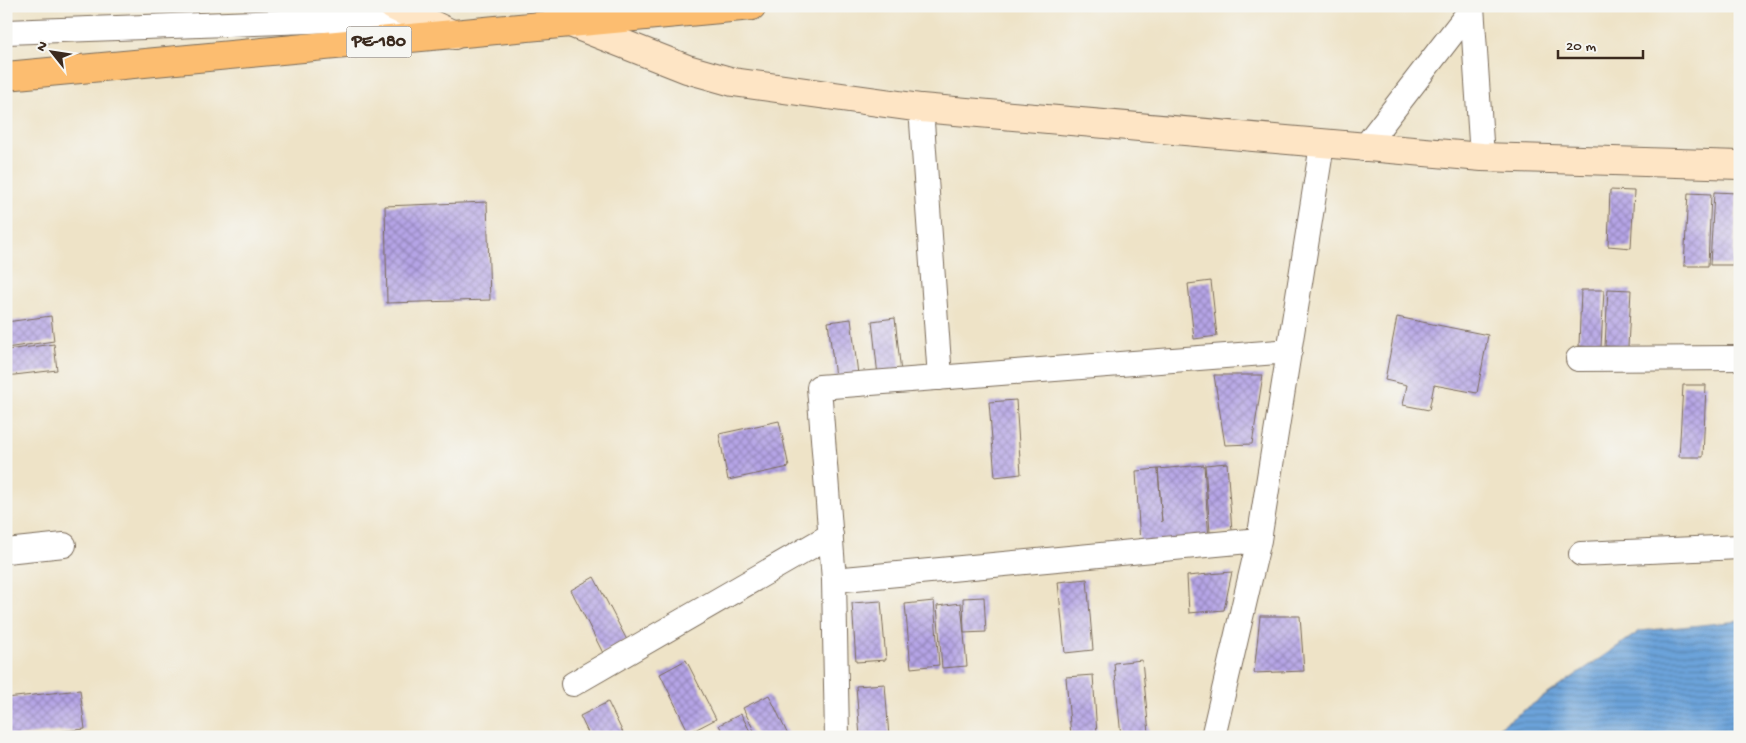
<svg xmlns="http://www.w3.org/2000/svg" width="1746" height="743" viewBox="0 0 1746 743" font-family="'Gochi Hand',sans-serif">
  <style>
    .water { fill: url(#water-rules); stroke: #54667c }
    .building { fill: url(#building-cross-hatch) }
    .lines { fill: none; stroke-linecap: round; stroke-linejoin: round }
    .street-casing { stroke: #7a6b59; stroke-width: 26 }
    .secondary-casing { stroke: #7a6b59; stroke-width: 30 }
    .primary-casing { stroke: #7a6b59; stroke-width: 30 }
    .street { stroke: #fff; stroke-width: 24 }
    .secondary { stroke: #fee5c5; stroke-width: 28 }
    .primary { stroke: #fcbd6f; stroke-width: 28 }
    .labels { text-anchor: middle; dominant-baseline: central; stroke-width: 5; stroke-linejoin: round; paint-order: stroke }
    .shield { fill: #f6f6f2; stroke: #73675e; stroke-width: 1 }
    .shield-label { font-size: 18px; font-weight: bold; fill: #3b2a1e }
  </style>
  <defs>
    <pattern id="water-rules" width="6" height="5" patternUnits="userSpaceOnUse" patternTransform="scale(1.25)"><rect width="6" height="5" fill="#6ca3da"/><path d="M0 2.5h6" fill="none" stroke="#5a85b0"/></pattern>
    <pattern id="building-cross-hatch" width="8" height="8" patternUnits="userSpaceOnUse" patternTransform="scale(1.25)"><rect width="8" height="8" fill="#b5a4e6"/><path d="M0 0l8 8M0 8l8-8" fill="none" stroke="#9486ba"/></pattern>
  </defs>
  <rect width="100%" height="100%" fill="#f6f6f2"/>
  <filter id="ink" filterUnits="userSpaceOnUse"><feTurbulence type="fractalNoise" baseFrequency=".02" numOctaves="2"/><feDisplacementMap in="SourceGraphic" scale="10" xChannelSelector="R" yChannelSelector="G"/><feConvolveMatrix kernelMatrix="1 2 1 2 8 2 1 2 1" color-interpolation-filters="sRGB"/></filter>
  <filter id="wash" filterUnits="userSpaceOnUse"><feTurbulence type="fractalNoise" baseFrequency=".0096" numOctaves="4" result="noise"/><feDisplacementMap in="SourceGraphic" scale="20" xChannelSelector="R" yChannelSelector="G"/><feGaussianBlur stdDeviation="1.12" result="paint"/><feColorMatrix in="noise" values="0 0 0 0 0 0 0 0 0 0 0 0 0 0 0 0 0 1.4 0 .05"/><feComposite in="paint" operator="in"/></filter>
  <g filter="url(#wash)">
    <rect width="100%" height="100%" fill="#eee3c7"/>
    <path class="water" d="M1740,621V737H1491L1498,728L1640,631Z"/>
    <g id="blocks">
      <path class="building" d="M1610,190L1634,191L1631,248L1608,246Z
        M1714,192L1737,193L1733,265H1710Z
        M1688,193L1711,194L1708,266H1684Z
        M487,202L490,300L387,303L385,206Z
        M1211,281L1217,336L1194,339L1188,284Z
        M1608,289L1631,290L1628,347L1605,346Z
        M1581,290H1604L1601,347L1579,346Z
        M51,316L54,341L6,348V322Z
        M1397,317L1488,335L1477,393L1434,385L1429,410L1403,405L1407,385L1385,380Z
        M895,318L901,373L878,376L872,321Z
        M851,319L858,374L835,377L828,322Z
        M54,344L57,370L6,376V350Z
        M1214,375H1263L1252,444L1225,445Z
        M1683,385H1706L1703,457H1679Z
        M1016,400L1021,474L995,477L989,402Z
        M779,421L789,467L728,480L719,434Z
        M1227,463L1232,531L1210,532L1205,465Z
        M1204,465L1209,541L1140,546L1136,471L1158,469L1162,522L1158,469Z
        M1232,572L1224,610L1189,613L1187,576Z
        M594,577L627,640L603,653L571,590Z
        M1087,579L1093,650L1065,653L1058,582Z
        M984,597L986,632L964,633L963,598Z
        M881,601L886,660L856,662L852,603Z
        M934,601L939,665L911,668L905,604Z
        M961,603L967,666L942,668L937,606Z
        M1260,616H1300L1304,671L1254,673Z
        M686,660L716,719L689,733L660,674Z
        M1142,660L1149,733L1121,737L1114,663Z
        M1093,675L1097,734L1071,736L1066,677Z
        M885,684L889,737H860L856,686Z
        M80,690L85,729L7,737L6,698Z
        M769,695L789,737H757L743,708Z
        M608,702L625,737H590L580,716Z
        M741,714L753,737H725L719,725Z"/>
    </g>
  </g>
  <g filter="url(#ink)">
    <use href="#blocks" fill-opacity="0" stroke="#7a6b59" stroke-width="1"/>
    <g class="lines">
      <g class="street-casing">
        <path id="street" d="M1472,6L1482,157
          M6,32L418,17
          M921,108L940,378
          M1363,149L1472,8
          M1578,359L1740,358
          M6,551L64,545
          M1581,554L1740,547
          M834,580L1259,540
          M573,684L831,535
          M837,737L834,580L819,387L1290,351
          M1213,737L1259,540L1322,145"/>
      </g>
      <g class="secondary-casing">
        <path id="secondary" d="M393,6L454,35
          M573,24L687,69L733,82L921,108L1482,157L1740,165"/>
      </g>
      <g class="primary-casing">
        <path id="primary" d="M6,76L752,6"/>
      </g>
      <use href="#street" class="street"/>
      <use href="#secondary" class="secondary"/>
      <use href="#primary" class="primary"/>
    </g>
  </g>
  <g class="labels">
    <rect class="shield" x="346.5" y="26.5" width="65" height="31" rx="4"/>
    <g class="shield-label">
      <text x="379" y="42">PE-180</text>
    </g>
  </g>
  <rect width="1746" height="743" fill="none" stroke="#f6f6f2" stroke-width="25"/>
  <g transform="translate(52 52) rotate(300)" stroke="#f6f6f2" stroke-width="4" paint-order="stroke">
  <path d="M0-4L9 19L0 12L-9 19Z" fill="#3b2a1e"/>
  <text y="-8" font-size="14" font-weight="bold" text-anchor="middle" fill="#3b2a1e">N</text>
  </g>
  <path d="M1558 50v8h85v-8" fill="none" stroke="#3b2a1e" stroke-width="2.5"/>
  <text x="1566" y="50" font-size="15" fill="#3b2a1e" stroke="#f6f6f2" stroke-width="4" paint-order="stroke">20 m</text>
</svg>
